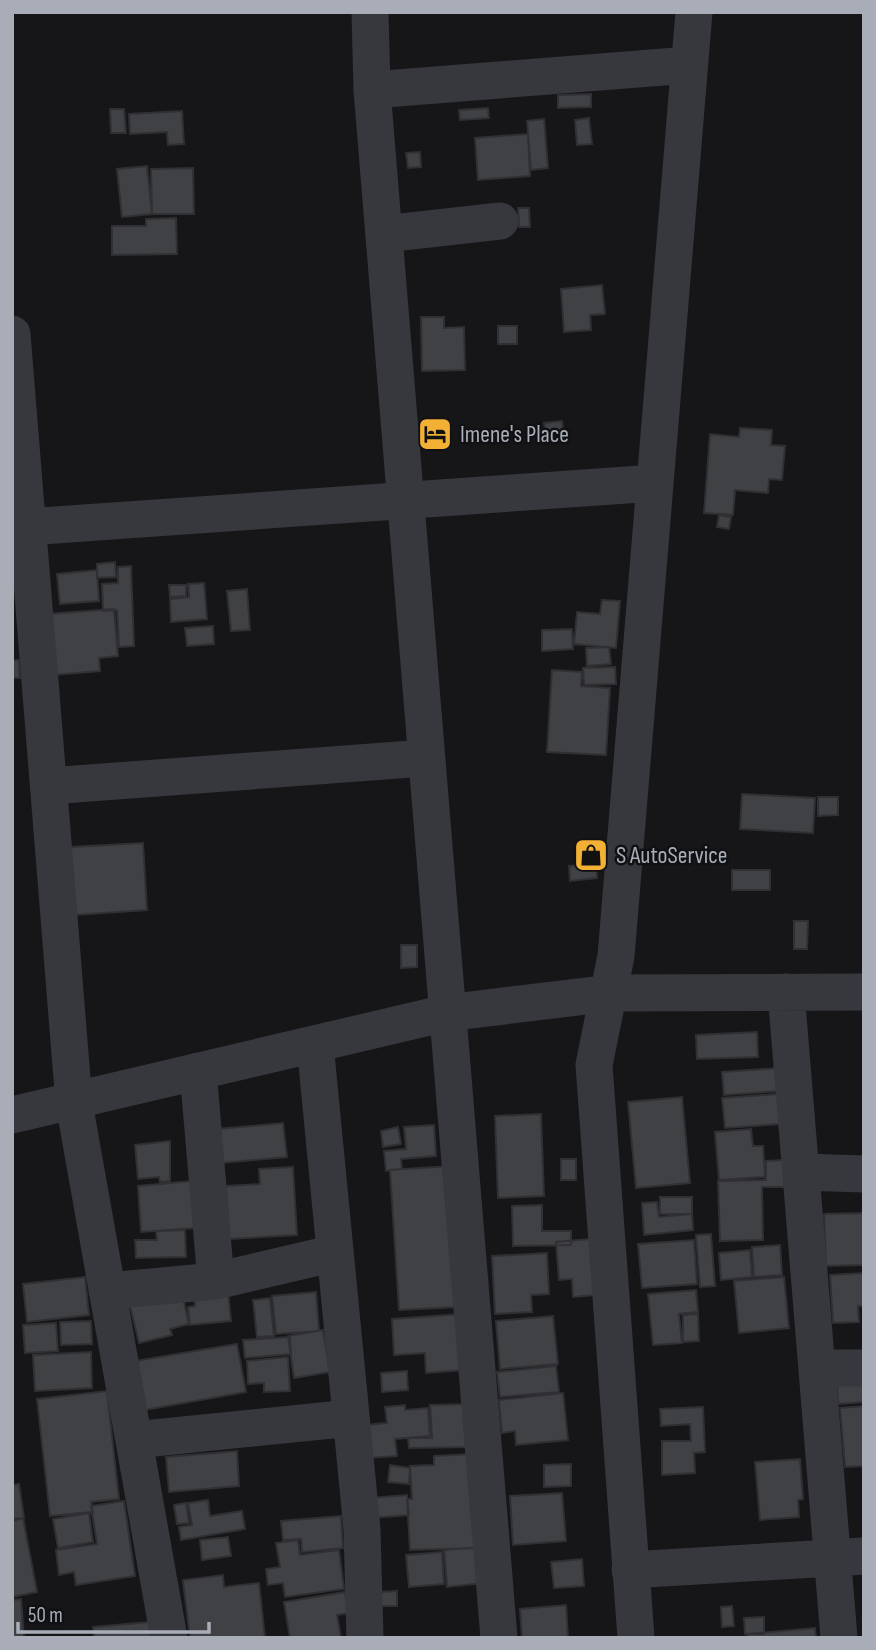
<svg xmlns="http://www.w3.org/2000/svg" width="876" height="1650" viewBox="0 0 876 1650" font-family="'Sofia Sans Condensed',sans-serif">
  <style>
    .building { fill: #404145; stroke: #303034; stroke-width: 2 }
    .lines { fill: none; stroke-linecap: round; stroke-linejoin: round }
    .minor { stroke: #37383d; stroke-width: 37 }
    .labels { text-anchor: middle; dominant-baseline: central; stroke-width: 5; stroke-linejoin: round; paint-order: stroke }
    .poi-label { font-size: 24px; fill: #a8adb8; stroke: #111113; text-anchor: start }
  </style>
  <rect width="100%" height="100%" fill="#161618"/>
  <path class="building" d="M591,94V107L558,108V95Z
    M488,108L489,118L460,120L459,110Z
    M110,109H124L126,133H111Z
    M182,111L184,144L168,145L167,132L130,134L129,114Z
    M589,118L592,144L577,145L575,120Z
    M544,119L548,168L531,170L527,121Z
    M528,134L530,176L478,180L475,138Z
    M420,152L421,167L408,168L406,153Z
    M147,166L152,214L122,217L117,169Z
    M193,168L194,214H152L151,169Z
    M518,208H529L530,227H519Z
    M176,218L177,254L112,255V226H146V219Z
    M602,285L605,314L590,315L591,330L564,332L561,289Z
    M421,317H444V328L464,327L465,370L422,371Z
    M498,326H517V344H498Z
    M562,421L565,441L547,443L544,423Z
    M740,428L772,430L771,445L785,446L782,480L769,479L768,493L735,490L733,515L704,513L710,434L739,437Z
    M719,515L731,517L729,529L717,527Z
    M115,562L116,577L97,578V564Z
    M131,566L134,646L119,647L117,610L103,611L102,584L118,583V567Z
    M97,570L99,601L60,604L57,574Z
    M204,583L207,619L171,622L170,599L189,597L188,584Z
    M169,585H186V596L170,597Z
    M247,589L250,630L231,631L227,591Z
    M602,600L620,601L616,648L574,644L577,612L600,614Z
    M114,609L118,656L99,658L100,671L53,675L48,614Z
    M213,626L214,644L187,646L185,628Z
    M572,629L573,649L542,651V630Z
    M609,647L611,664L587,666L586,648Z
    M12,660H19L20,678H12Z
    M615,667L616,684L584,685L583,668Z
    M552,670L582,672L581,686L610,688L606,755L547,752Z
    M742,794L815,798L813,833L740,829Z
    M818,797H838V815L818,816Z
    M143,843L147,910L75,915L70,847Z
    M596,864L597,878L570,881L569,866Z
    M732,870H770V890H732Z
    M794,921H808L807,949H794Z
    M401,945H417V967L401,968Z
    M757,1032L758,1057L697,1059L696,1035Z
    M779,1068L780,1091L724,1095L722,1072Z
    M778,1094L780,1124L725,1128L722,1098Z
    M682,1097L690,1183L636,1188L628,1102Z
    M541,1114L544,1196L498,1198L495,1116Z
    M283,1123L287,1157L221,1163L218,1129Z
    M434,1125L436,1156L401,1159L402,1169L386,1171L384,1151L406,1149L404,1127Z
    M398,1127L401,1144L383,1147L381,1131Z
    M751,1129L753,1146H763L765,1177L719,1180L715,1132Z
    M170,1141V1181L160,1182L159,1177L138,1179L135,1145Z
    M561,1159H576V1180H561Z
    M784,1160V1187H762L763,1240L720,1241L718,1181L766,1180V1161Z
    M451,1166L459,1307L399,1310L390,1170Z
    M293,1167L297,1235L229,1239L226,1186L260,1184L259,1169Z
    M192,1181L196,1228L141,1232L138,1186Z
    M660,1197H692V1214H660Z
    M657,1202L659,1217L692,1214L693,1230L644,1235L642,1203Z
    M542,1205V1231H571V1245L513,1246L512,1206Z
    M864,1213V1265L826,1266L824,1214Z
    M185,1230L186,1257L136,1258L135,1240H157L156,1231Z
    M711,1234L715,1286L700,1287L696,1235Z
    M590,1239L595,1295L573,1297L572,1279L559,1280L556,1242Z
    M694,1240L697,1284L642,1288L638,1244Z
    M780,1245L782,1275L754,1277L752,1247Z
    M750,1250L752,1277L721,1280L719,1253Z
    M547,1253L549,1294L531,1295L532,1312L495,1314L492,1256Z
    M176,1268L189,1324L170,1329L172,1335L139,1343L124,1281Z
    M226,1272L231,1321L190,1325L188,1307L195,1306L192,1275Z
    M864,1273V1306H858L859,1322L833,1323L830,1275Z
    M85,1277L89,1315L27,1322L23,1284Z
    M784,1277L789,1328L739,1333L734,1281Z
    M696,1290L698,1312L679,1314L682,1343L653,1345L648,1294Z
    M316,1292L319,1331L276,1334L272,1296Z
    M270,1298L274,1336L257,1337L253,1300Z
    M461,1314L465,1370L426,1373L425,1353L394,1355L392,1319Z
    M698,1314L699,1341L683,1342V1315Z
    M553,1316L558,1364L500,1369L496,1321Z
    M91,1321L92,1344L61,1345L60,1322Z
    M56,1323L58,1351L25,1353L23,1325Z
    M323,1330L330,1372L294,1378L288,1336Z
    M290,1337L291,1354L245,1358L243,1340Z
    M237,1344L246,1392L144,1410L135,1361Z
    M91,1352L92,1388L35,1391L33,1355Z
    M288,1357L290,1391L264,1392V1383L248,1384L247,1361Z
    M864,1359V1402L838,1404L836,1360Z
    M556,1366L559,1392L500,1397L497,1372Z
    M407,1371L408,1390L382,1392L381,1373Z
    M107,1391L119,1499L91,1502L93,1512L50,1516L37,1399Z
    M563,1393L568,1440L516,1445L515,1431L502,1433L499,1400Z
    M471,1404L472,1447L409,1448L408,1438H432L430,1405Z
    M405,1405V1410L428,1408L430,1436L395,1439L397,1456L368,1458L365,1425L387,1423L385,1407Z
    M864,1406V1466L845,1467L840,1408Z
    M703,1407L705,1452L694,1453L695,1473L662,1475V1441H691L690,1424L661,1426L660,1409Z
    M237,1451L239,1486L169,1492L166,1457Z
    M472,1454L476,1548L410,1550L407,1499H412L410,1466L434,1465V1456Z
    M800,1459L803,1499L798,1500L799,1517L760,1520L755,1462Z
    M571,1464V1486L544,1487V1465Z
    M390,1465L410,1468L409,1484L388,1482Z
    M19,1484L24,1518L12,1519V1485Z
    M562,1493L566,1541L513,1545L510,1496Z
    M407,1495L409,1515L372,1518L370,1498Z
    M208,1500L210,1516L242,1511L245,1529L181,1540L179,1527L192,1525L188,1503Z
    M124,1501L135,1576L76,1585L74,1572L59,1575L56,1550L97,1544L91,1506Z
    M186,1503L189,1523L177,1524L174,1505Z
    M89,1513L93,1542L58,1548L53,1519Z
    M341,1516L343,1548L302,1552L301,1539L283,1540L281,1521Z
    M23,1518L37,1592L12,1597V1521Z
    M228,1537L231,1556L202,1560L200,1540Z
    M298,1540L300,1555L339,1550L344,1589L285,1597L283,1583L268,1585L266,1569L280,1567L276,1543Z
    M480,1547L483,1583L447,1587L444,1550Z
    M442,1552L444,1584L409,1587L406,1555Z
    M582,1559L584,1586L554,1588L551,1562Z
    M223,1575L224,1587L259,1583L265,1638H190L183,1580Z
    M397,1591V1606H380V1592Z
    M345,1592L349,1613L337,1615L341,1638H290L284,1602Z
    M21,1599L24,1638H12V1600Z
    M566,1605L568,1637L522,1638L520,1609Z
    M732,1606L734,1626L722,1627L721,1607Z
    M764,1617V1634H745L744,1618Z
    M150,1622L152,1638H94L93,1627Z
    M815,1628L816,1638H748L747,1634Z"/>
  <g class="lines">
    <path class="minor" d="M370,12L372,90L499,1638
      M372,90L689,65
      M384,234L500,221
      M12,334L74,1103L169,1638
      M12,528L655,483
      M49,786L425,758
      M786,992L839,1638
      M315,1044L362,1529L365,1638
      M198,1071L216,1281
      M12,1115L446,1013L611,993L864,992
      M802,1172L864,1174
      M107,1291L216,1281L335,1253
      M817,1368H864
      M134,1440L351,1418
      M630,1570L864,1556
      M636,1638L594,1065L616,956L694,12"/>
  </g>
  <defs>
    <g id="hotel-square" transform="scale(1.75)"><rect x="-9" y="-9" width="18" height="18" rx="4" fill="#f2b134" stroke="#111113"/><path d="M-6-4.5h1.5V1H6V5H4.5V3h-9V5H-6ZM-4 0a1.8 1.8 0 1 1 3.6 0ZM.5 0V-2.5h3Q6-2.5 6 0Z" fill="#111"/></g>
    <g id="shop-square" transform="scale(1.75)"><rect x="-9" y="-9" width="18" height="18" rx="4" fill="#f2b134" stroke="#111113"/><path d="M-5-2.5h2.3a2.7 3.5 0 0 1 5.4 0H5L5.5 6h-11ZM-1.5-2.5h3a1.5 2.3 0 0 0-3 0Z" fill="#111"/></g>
  </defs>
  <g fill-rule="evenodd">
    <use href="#hotel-square" x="435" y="434"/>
    <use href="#shop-square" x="591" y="855"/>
  </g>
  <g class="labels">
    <g class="poi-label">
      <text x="460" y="434">Imene's Place</text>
      <text x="616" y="855">S AutoService</text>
    </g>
  </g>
  <rect width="876" height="1650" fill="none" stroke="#a8adb8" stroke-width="28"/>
  <path d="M18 1622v10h191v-10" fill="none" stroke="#a8adb8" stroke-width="3.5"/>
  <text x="28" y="1622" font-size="21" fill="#a8adb8" stroke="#111113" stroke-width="5" paint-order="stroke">50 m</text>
</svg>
